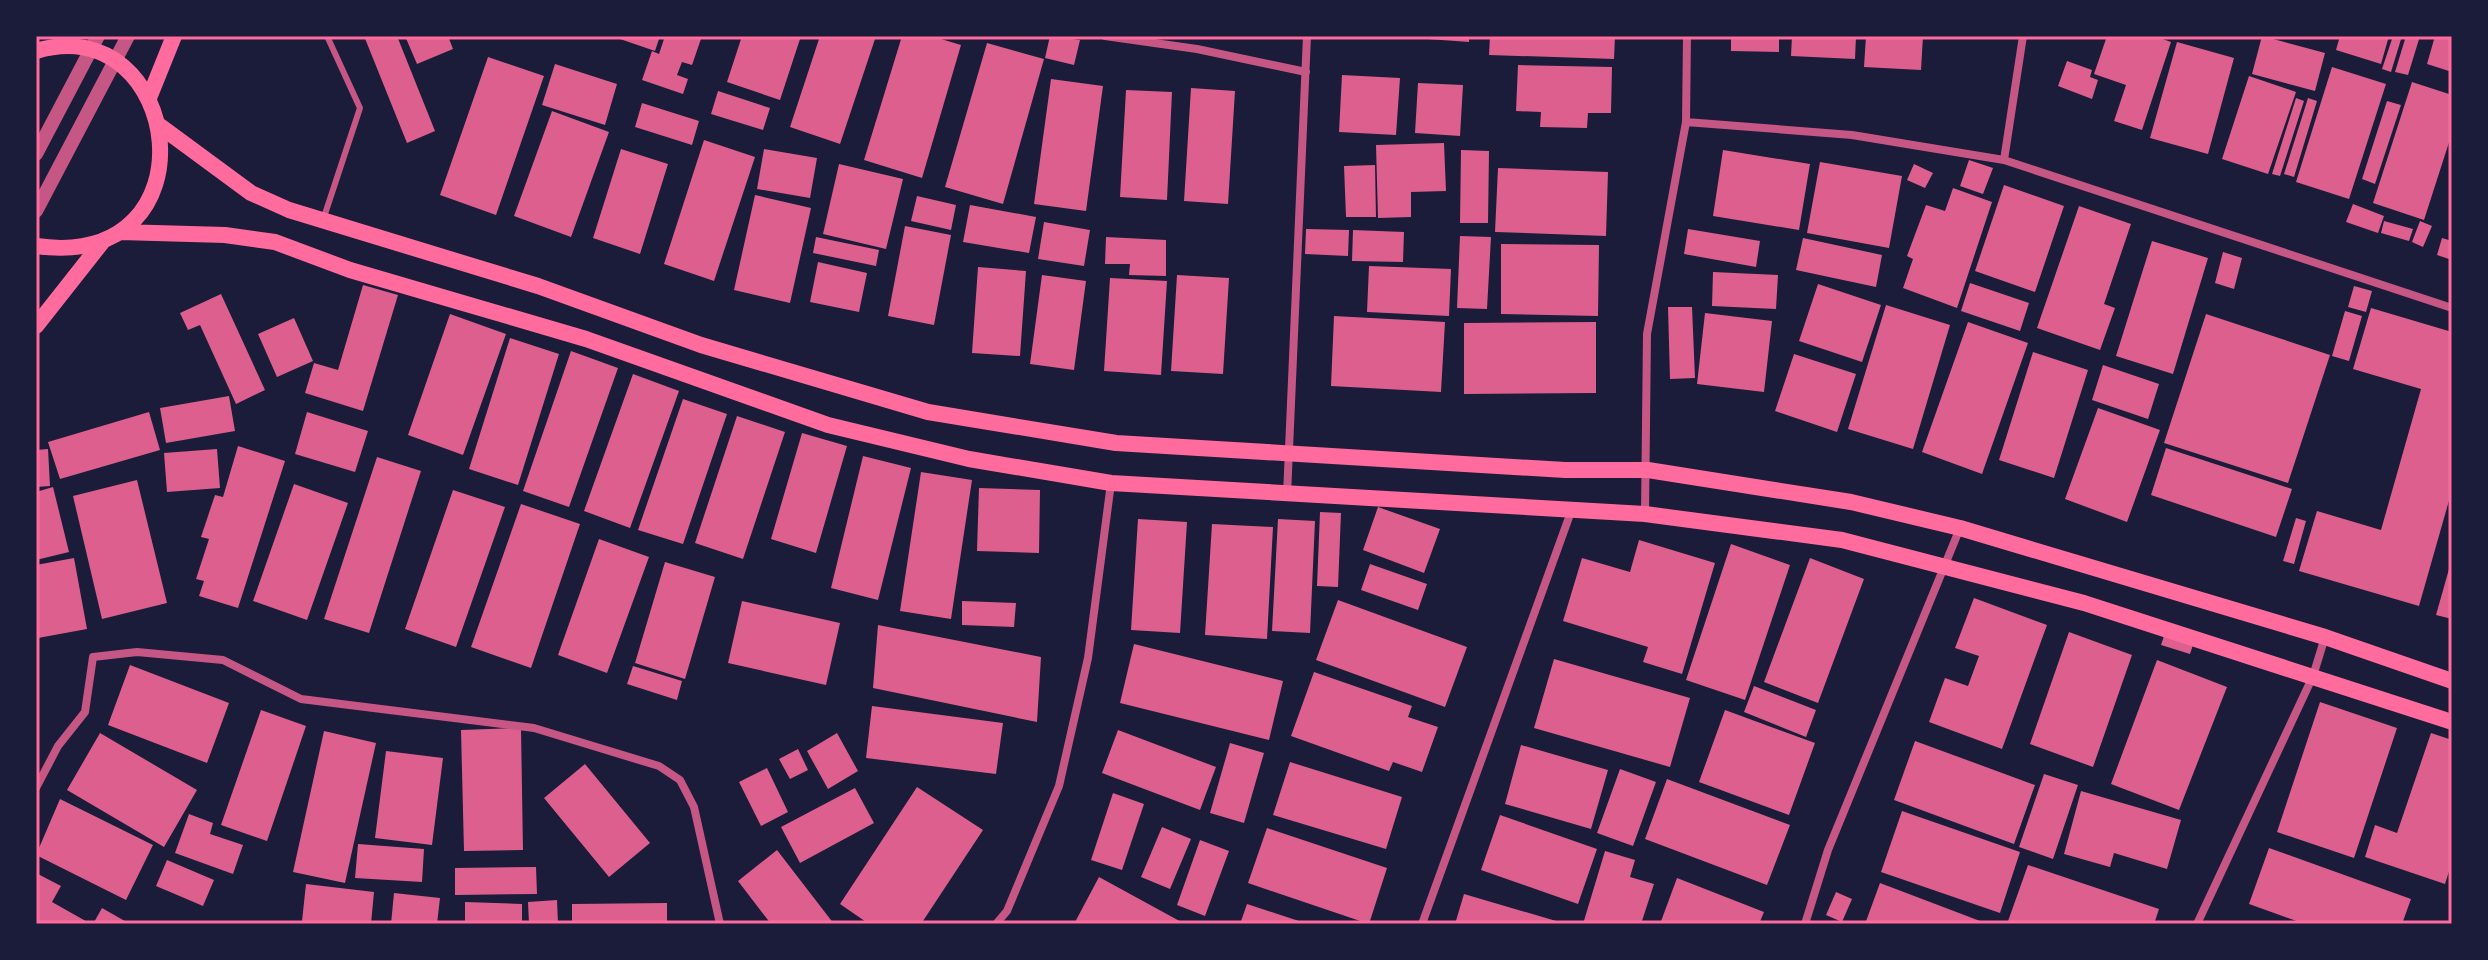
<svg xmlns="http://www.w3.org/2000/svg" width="2488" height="960" viewBox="0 0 2488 960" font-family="'Crimson Pro',serif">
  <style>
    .building { fill: #dd5f8e }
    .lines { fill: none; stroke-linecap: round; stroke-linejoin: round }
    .service { stroke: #c65784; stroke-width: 6 }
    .minor { stroke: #c65784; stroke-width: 8 }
    .tertiary { stroke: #c65784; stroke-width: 14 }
    .secondary { stroke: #ff6b9d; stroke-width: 16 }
    .neatline { fill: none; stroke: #ff6b9d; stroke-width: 3 }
  </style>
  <rect width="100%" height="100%" fill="#1b1b3a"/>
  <path class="building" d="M364,36H397L435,131L407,143Z
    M405,36H448L453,49L417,64Z
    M621,36H660L655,51L620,39Z
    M665,36H702L692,65L682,62L677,75L688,79L683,94L642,80L652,51L659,54Z
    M742,36H801L780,100L727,82Z
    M820,36H876L840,144L790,127Z
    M902,36H931L961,45L922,178L864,160Z
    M1050,36L1080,40L1074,65L1045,58Z
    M1386,36H1469V42Z
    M1490,36H1615L1614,59L1489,55Z
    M1731,36H1779V52L1731,51Z
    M1792,36H1856L1855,59L1791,56Z
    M1866,36H1923L1921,70L1864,67Z
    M2107,36H2154L2171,42L2142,130L2114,121L2126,85L2094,74Z
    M2262,36L2325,53L2315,91L2252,74Z
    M2340,36H2389L2381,64L2336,50Z
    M2393,36H2402L2391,72L2382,69Z
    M2406,36H2420L2408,75L2395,72Z
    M2435,36H2452V72L2427,64Z
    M2177,42L2234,58L2208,154L2150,138Z
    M987,43L1044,59L1003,204L945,187Z
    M488,57L544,76L496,215L440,195Z
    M2067,61L2092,70L2090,77L2098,80L2092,99L2058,86Z
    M555,64L617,84L605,125L542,105Z
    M1518,65L1612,67L1611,113H1588L1587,128L1540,127L1541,112L1516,111Z
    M2332,67L2386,84L2349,199L2296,182Z
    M1342,75L1400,78L1396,135L1339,132Z
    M2249,76L2296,92L2268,174L2222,159Z
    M1051,79L1103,86L1086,211L1034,204Z
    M2412,82L2452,95V133L2424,220L2373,203Z
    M1418,83L1463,85L1460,136L1415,133Z
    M1191,88L1235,91L1228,204L1184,201Z
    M1126,90L1172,92L1167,200L1120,197Z
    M718,91L770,108L763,130L711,114Z
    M2296,98L2304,101L2280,176L2272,174Z
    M2308,98L2317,101L2294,177L2284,174Z
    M2387,101L2401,105L2375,184L2362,179Z
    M642,103L699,121L692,145L635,127Z
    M552,111L609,132L571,237L514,216Z
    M704,140L755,157L714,281L664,264Z
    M1444,143L1446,191L1411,192V217L1378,218L1376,145Z
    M621,149L668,164L640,254L593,238Z
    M764,149L817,158L810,198L757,189Z
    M1461,150L1489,151L1488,223H1460Z
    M1723,150L1810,164L1799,230L1713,216Z
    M1969,160L1993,168L1983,194L1960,186Z
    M1820,162L1902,176L1889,248L1807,233Z
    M839,164L903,179L886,249L823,234Z
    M1914,164L1933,173L1925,188L1907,180Z
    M1375,165L1376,217H1346L1344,166Z
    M1498,168L1608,172L1606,236L1495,232Z
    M2004,185L2064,206L2035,292L1975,271Z
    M1953,188L1992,202L1957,308L1903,288L1913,259L1907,256L1926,205L1945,211Z
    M755,195L811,208L790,303L734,290Z
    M917,196L956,205L951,230L911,221Z
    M2353,204L2384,216L2378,233L2346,222Z
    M970,205L1036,217L1029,253L963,242Z
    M2079,206L2131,224L2104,304L2115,308L2100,350L2037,328Z
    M2384,221L2413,229L2409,241L2381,233Z
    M2420,221L2432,226L2423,247L2412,242Z
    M1044,222L1090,230L1084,266L1038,259Z
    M905,226L951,235L934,325L888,316Z
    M1306,229L1349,230L1348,256L1305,254Z
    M1688,229L1760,241L1756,267L1684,254Z
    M1353,230L1404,232L1403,262L1352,261Z
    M1460,236L1491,237L1487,309L1457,308Z
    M816,237L879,250L876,266L813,253Z
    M1106,237L1166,240V276L1129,275L1130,264H1105Z
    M1803,238L1882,255L1876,287L1796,270Z
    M2442,238L2452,241V260L2437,255Z
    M2152,241L2208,258L2173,374L2116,356Z
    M1501,244L1599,245L1598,316L1501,314Z
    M2223,252L2242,258L2234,289L2215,283Z
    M818,262L867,273L859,312L810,302Z
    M1369,266L1451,269L1449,316L1367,312Z
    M978,267L1026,271L1020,356L972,353Z
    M1713,272L1778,275L1776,309L1712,306Z
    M1042,275L1086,281L1074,370L1030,364Z
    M1177,275L1229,278L1223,374L1171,371Z
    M1110,278L1167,281L1161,375L1104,371Z
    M1970,283L2029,303L2020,331L1961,311Z
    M1818,284L1881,305L1862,362L1799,341Z
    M363,285L398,295L363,411L305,393L314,363L338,370Z
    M2354,286L2372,291L2366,312L2348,307Z
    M221,294L265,390L236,404L200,325L188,330L180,313Z
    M1886,305L1950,325L1913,449L1848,429Z
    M1668,307H1692L1695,378L1670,379Z
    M2371,308L2452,332V490L2419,606L2299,571L2317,511L2381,530L2421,389L2353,369Z
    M2345,311L2362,316L2349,361L2332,356Z
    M1705,313L1772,321L1764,392L1697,384Z
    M450,314L506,334L463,455L408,435Z
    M2206,314L2330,355L2288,483L2164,443Z
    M1334,316L1445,322L1441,392L1331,386Z
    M294,318L313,361L277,377L258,334Z
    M1596,322V393L1464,394V323Z
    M1968,322L2028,343L1982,474L1922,452Z
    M510,338L559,354L518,485L469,469Z
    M571,351L618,368L569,507L523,491Z
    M2033,352L2088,370L2054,478L1999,460Z
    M1794,354L1856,374L1837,432L1775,411Z
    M2103,365L2159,384L2148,419L2092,400Z
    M633,374L679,391L630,528L584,511Z
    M229,396L235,431L166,443L160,408Z
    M683,399L727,414L683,544L638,530Z
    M2098,408L2160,430L2127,522L2065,499Z
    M149,412L160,450L60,479L48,442Z
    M307,412L368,431L355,472L295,454Z
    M737,416L785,432L743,559L695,543Z
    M802,433L847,446L816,553L771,539Z
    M238,446L285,461L238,608L199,596L204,581L196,579L209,539L201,537L215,495L223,497Z
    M2166,448L2292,489L2276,537L2151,495Z
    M48,449L50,486L36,487V450Z
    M217,449L220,488L167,492L164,453Z
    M863,456L911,468L878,600L831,588Z
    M377,457L421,471L369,633L324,619Z
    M921,472L972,480L951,619L900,611Z
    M137,480L167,603L102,619L73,496Z
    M294,484L348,503L307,620L253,601Z
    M53,487L69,552L36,560V492Z
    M979,488L1040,490L1039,553L977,551Z
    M453,490L505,507L456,647L405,629Z
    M521,504L580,524L531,668L471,647Z
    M1378,507L1440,529L1424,573L1363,550Z
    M1320,512L1341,513L1338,587L1317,586Z
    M2296,518L2306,521L2294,564L2283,561Z
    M1138,519L1187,522L1180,633L1131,630Z
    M1278,519L1315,521L1310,633L1272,631Z
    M1212,524L1273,527L1267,639L1205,635Z
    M599,539L649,557L607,673L558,655Z
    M1639,540L1715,563L1682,674L1643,662L1648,647L1563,621L1582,558L1630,572Z
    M1731,544L1790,565L1745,700L1686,680Z
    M74,558L87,629L38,638L36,565Z
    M1810,558L1864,579L1818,703L1764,682Z
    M665,562L715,577L685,679L635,663Z
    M2451,562H2452V619L2436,615Z
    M1370,564L1427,584L1418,610L1361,590Z
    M1974,598L2047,625L2002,749L1929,722L1945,678L1968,686L1979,656L1955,648Z
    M1338,600L1467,647L1445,707L1316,660Z
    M742,601L840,623L826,685L728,663Z
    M962,601L1016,603L1014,627L962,625Z
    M878,625L1041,657L1037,722L873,688Z
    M2166,630L2195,639L2190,654L2161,645Z
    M2069,632L2132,655L2093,767L2030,744Z
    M1134,644L1283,681L1269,740L1120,703Z
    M1554,659L1690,698L1670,767L1534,728Z
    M2157,660L2227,687L2179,810L2111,784Z
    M130,665L229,703L207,763L108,725Z
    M633,666L682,681L677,700L627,684Z
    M1314,672L1412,706L1408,717L1438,727L1422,772L1393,762L1389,771L1291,736Z
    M1754,686L1816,710L1806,737L1744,712Z
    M2320,702L2397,728L2354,858L2277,832Z
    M872,706L1003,723L996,774L866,758Z
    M261,710L306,726L267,841L221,825Z
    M1725,710L1815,743L1789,815L1699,782Z
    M521,728L523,850L464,851L461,730Z
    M1118,730L1216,767L1200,810L1102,773Z
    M324,731L376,743L345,883L293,872Z
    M100,733L197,790L164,847L67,790Z
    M837,733L858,771L828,789L807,751Z
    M2431,733L2452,740V862L2445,884L2365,857L2375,825L2397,833Z
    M1915,741L2035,785L2014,844L1894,800Z
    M1230,743L1264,753L1244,823L1210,813Z
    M1521,745L1608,770L1591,829L1505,804Z
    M798,749L808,770L790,779L779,759Z
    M386,751L443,758L432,845L375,838Z
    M1290,762L1402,797L1386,849L1273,815Z
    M585,764L650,843L609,877L544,798Z
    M767,768L788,812L761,826L739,782Z
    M1620,769L1656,782L1633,846L1597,833Z
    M2044,774L2078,785L2053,859L2019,847Z
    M1667,779L1790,825L1767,885L1645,839Z
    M917,787L983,830L921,924H869L840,904Z
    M855,788L874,823L800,863L781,827Z
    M2081,791L2181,820L2167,869L2114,853L2110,867L2064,854Z
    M1113,793L1144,804L1122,870L1091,860Z
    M60,799L153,845L126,900L36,855Z
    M1902,811L2020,852L2000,913L1881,872Z
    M189,814L213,823L210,834L243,845L233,874L175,853Z
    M1500,815L1597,849L1578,904L1481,870Z
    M1162,827L1191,839L1170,889L1141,877Z
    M1267,828L1387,868L1369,924L1248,883Z
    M1200,840L1229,851L1205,916L1177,905Z
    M358,844L424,849L422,882L355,878Z
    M2269,848L2411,899L2402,924H2305L2249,904Z
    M777,850L834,924H771L738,881Z
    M1605,851L1635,860L1630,877L1654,884L1641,924H1583Z
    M167,860L214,880L203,906L156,886Z
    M2028,865L2159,909L2154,924H2007Z
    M536,867L537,894L455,895V868Z
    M36,873L61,886L52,902L91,924H36Z
    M1099,877L1185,924H1074Z
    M1677,878L1764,912L1759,924H1660Z
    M1880,883L1988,924H1865Z
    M306,884L374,892L371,924L302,921Z
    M1836,892L1852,899L1842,922L1826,915Z
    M394,893L440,898L437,924H391Z
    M1464,894L1563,923L1562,924H1455Z
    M557,900L558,924H529L528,902Z
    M465,902L522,904V924H465Z
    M667,903V924H572V904Z
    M1247,904L1305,923V924H1240Z
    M102,908L130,924H93Z"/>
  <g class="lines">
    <path class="service" d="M323,220L360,108L327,36"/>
    <path class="minor" d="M1105,36L1197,49L1306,72
      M1686,122L1852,135L2004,160L2452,308
      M2004,160L2023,36
      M1287,495L1307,36
      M1645,514L1647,334L1686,122L1687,36
      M36,788L58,746L85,712L93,657L137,652L223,660L301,699L534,728L659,766L680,780L694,807L720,924
      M996,924L1007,911L1059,786L1088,658L1111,483
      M1422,924L1572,509
      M1805,924L1828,850L1960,528
      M2197,924L2313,676L2325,637"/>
    <path class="tertiary" d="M36,154L98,36
      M36,211L128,36"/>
    <path class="secondary" d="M36,51C183,8 219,272 36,246
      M149,98L174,36
      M160,126L251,193L289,210L538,286L701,345L928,412L1116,443L1565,470H1648L1851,502L1960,528L2325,637L2452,681
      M120,232L225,235L275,242L350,270L586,339L828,425L969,459L1111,483L1645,514L1842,540L2084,603L2452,722
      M36,326L103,241"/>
  </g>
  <rect width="2488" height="960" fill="none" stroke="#1b1b3a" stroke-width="76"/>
  <rect x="38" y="38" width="2412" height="884" class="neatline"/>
</svg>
